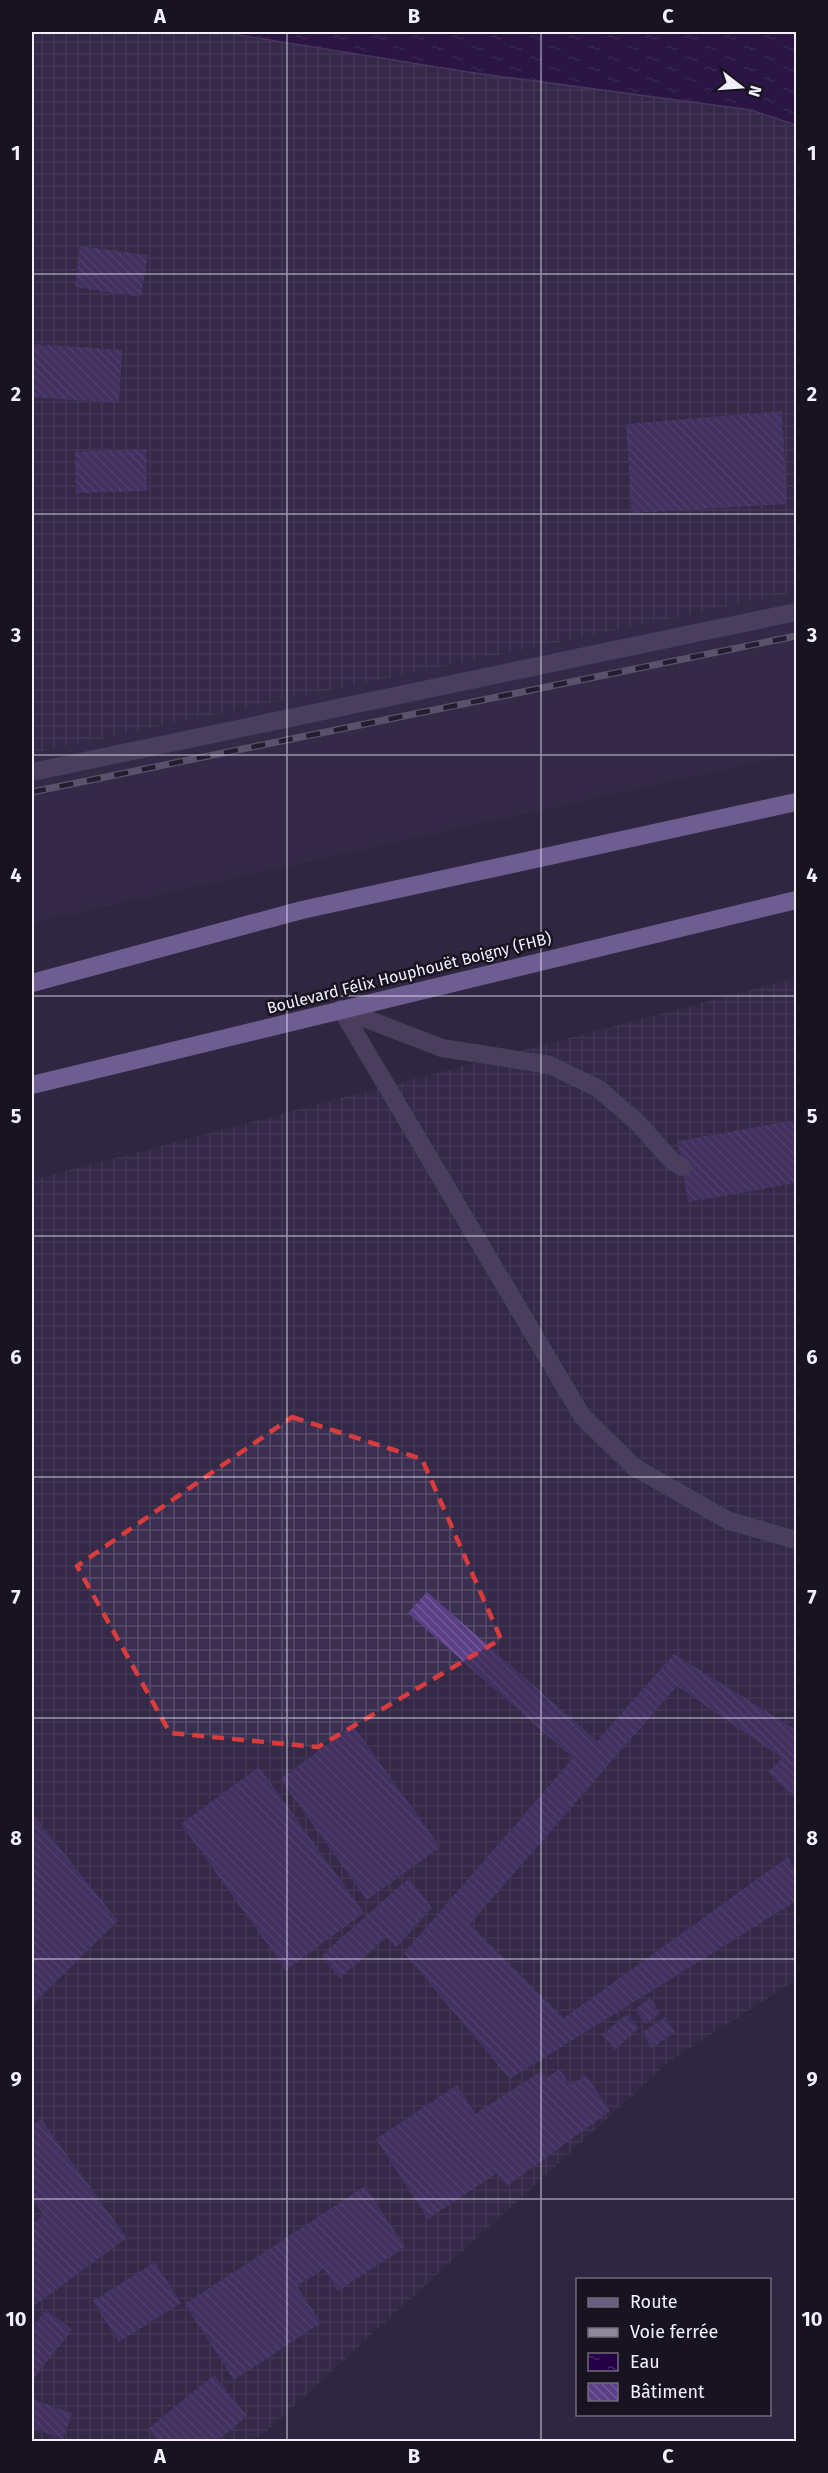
<svg xmlns="http://www.w3.org/2000/svg" width="828" height="2473" viewBox="0 0 828 2473" font-family="'Fira Sans',sans-serif">
  <style>
    .built { fill: #3a2f50 }
    .industrial { fill: url(#industrial-grid) }
    .water { fill: url(#water-ripples); stroke: #62487e; stroke-width: 1.5 }
    .building { fill: url(#building-back-hatch) }
    .lines { fill: none; stroke-linecap: round; stroke-linejoin: round }
    .lane { stroke: #685e7f; stroke-width: 18 }
    .street { stroke: #685e7f; stroke-width: 18 }
    .highway { stroke: #ba9ff0; stroke-width: 18 }
    .rail-casing { stroke: #8e889c; stroke-width: 7 }
    .rail { stroke: #17131f; stroke-width: 4.5; stroke-dasharray: 14; stroke-linecap: butt }
    .marked { fill: none; stroke: #d93c3d; stroke-width: 4.5; stroke-dasharray: 12 8; stroke-linejoin: round }
    .grid { fill: none; stroke: #f3effd; stroke-width: 1.5; stroke-opacity: 0.55 }
    .labels { text-anchor: middle; dominant-baseline: central; stroke-width: 5; stroke-linejoin: round; paint-order: stroke }
    .street-label { font-size: 16px; fill: #f3effd; stroke: #17131f }
    .neatline { fill: none; stroke: #f3effd; stroke-width: 2 }
    .grid-label { font-size: 20px; text-anchor: middle; font-weight: bold; fill: #f3effd }
  </style>
  <defs>
    <pattern id="industrial-grid" width="8" height="8" patternUnits="userSpaceOnUse" patternTransform="scale(1.5)"><rect width="8" height="8" fill="#3a2f50"/><path d="M0 4h8M4 0v8" fill="none" stroke="#574d6a"/></pattern>
    <pattern id="water-ripples" width="26" height="14" patternUnits="userSpaceOnUse" patternTransform="scale(1.5)"><rect width="26" height="14" fill="#240047"/><path d="M2 4q2-2 4 0t4 0M15 11q2-2 4 0t4 0" fill="none" stroke="#442662"/></pattern>
    <pattern id="building-back-hatch" width="6" height="6" patternUnits="userSpaceOnUse" patternTransform="scale(1.5)"><rect width="6" height="6" fill="#5b3f87"/><path d="M-1 5l2 2M0 0l6 6M5-1l2 2" fill="none" stroke="#735b99"/></pattern>
  </defs>
  <rect width="100%" height="100%" fill="#302742"/>
  <path class="built" d="M796,592V754L32,923V753Z"/>
  <path class="industrial" d="M32,32H220L468,72L751,110L796,125V592L32,753Z
    M796,978V1980L671,2060L262,2435L249,2441H32V1180Z"/>
  <path class="water" d="M220,32H796V125L751,110L468,72Z"/>
  <path class="building" d="M80,246L148,255L141,297L75,287Z
    M32,344L122,350L119,403L32,397Z
    M782,411L787,504L632,513L626,424Z
    M146,449L147,491L76,493L75,452Z
    M796,1120V1183L688,1202L678,1141Z
    M427,1592L597,1741L674,1654L796,1730V1800L768,1772L782,1758L677,1686L470,1924L564,2018L788,1857L796,1873V1901L510,2079L404,1953L573,1758L408,1613Z
    M353,1725L440,1847L367,1900L280,1779Z
    M259,1767L364,1913L286,1970L181,1824Z
    M32,1813L118,1921L32,2005Z
    M409,1878L432,1908L396,1948L387,1937L340,1978L321,1956Z
    M650,1998L660,2013L646,2024L635,2010Z
    M627,2014L639,2028L615,2050L602,2035Z
    M665,2017L675,2032L652,2048L642,2033Z
    M560,2069L570,2085L586,2075L610,2111L507,2186L497,2173L428,2219L376,2139L457,2085L475,2114L541,2071L546,2078Z
    M41,2119L127,2238L32,2307V2224L44,2215L32,2198V2126Z
    M365,2186L405,2247L338,2291L324,2269L297,2286L321,2323L234,2380L185,2304Z
    M155,2262L181,2303L119,2342L93,2301Z
    M46,2310L72,2330L32,2380V2328Z
    M214,2375L247,2416L216,2442H158L148,2429Z
    M32,2399L72,2413L63,2439L32,2428Z"/>
  <g class="lines">
    <path class="lane" d="M341,1009L582,1416L634,1467L729,1521L796,1540
      M341,1009L442,1048L550,1065L599,1089L637,1122L673,1162L682,1167"/>
    <path class="street" d="M32,772L796,612"/>
    <path class="highway" d="M32,983L302,910L796,802
      M32,1085L796,900"/>
    <g class="rail-casing">
      <path id="rail" d="M32,792L796,636"/>
    </g>
    <use href="#rail" class="rail"/>
  </g>
  <path d="M0 0H828V2473H0ZM292,1417L422,1459L501,1639L318,1747L170,1733L77,1566Z" fill="#302742" fill-opacity=".55" fill-rule="evenodd"/>
  <path class="marked" d="M292,1417L422,1459L501,1639L318,1747L170,1733L77,1566Z"/>
  <path class="grid" d="M287,32V2442M541,32V2442M32,274H796M32,514H796M32,755H796M32,996H796M32,1236H796M32,1477H796M32,1718H796M32,1959H796M32,2199H796"/>
  <g class="labels">
    <g class="street-label">
      <text transform="translate(409 973) rotate(-14)">Boulevard Félix Houphouët Boigny (FHB)</text>
    </g>
  </g>
  <rect width="828" height="2473" fill="none" stroke="#17131f" stroke-width="66"/>
  <rect x="576" y="2278" width="195" height="138" fill="#17131f" stroke="#6f6b78" stroke-width="1.5"/>
  <rect x="588" y="2298" width="30" height="9" fill="#685e7f" stroke="#6f6b78" stroke-width="1.5"/>
  <text x="630" y="2308" font-size="18" fill="#f3effd">Route</text>
  <rect x="588" y="2328" width="30" height="9" fill="#8e889c" stroke="#6f6b78" stroke-width="1.5"/>
  <text x="630" y="2338" font-size="18" fill="#f3effd">Voie ferrée</text>
  <rect x="588" y="2353" width="30" height="18" fill="url(#water-ripples)" stroke="#6f6b78" stroke-width="1.5"/>
  <text x="630" y="2368" font-size="18" fill="#f3effd">Eau</text>
  <rect x="588" y="2383" width="30" height="18" fill="url(#building-back-hatch)" stroke="#6f6b78" stroke-width="1.5"/>
  <text x="630" y="2398" font-size="18" fill="#f3effd">Bâtiment</text>
  <g transform="translate(741 87) rotate(107)" stroke="#17131f" stroke-width="4.5" paint-order="stroke">
  <path d="M0-4.5L10 22L0 15L-10 22Z" fill="#f3effd"/>
  <text y="-9" font-size="16" font-weight="bold" text-anchor="middle" fill="#f3effd">N</text>
  </g>
  <rect x="33" y="33" width="762" height="2407" class="neatline"/>
  <g class="grid-label">
    <text x="160" y="23">A</text>
    <text x="414" y="23">B</text>
    <text x="668" y="23">C</text>
    <text x="16" y="160">1</text>
    <text x="812" y="160">1</text>
    <text x="16" y="401">2</text>
    <text x="812" y="401">2</text>
    <text x="16" y="642">3</text>
    <text x="812" y="642">3</text>
    <text x="16" y="882">4</text>
    <text x="812" y="882">4</text>
    <text x="16" y="1123">5</text>
    <text x="812" y="1123">5</text>
    <text x="16" y="1364">6</text>
    <text x="812" y="1364">6</text>
    <text x="16" y="1604">7</text>
    <text x="812" y="1604">7</text>
    <text x="16" y="1845">8</text>
    <text x="812" y="1845">8</text>
    <text x="16" y="2086">9</text>
    <text x="812" y="2086">9</text>
    <text x="16" y="2326">10</text>
    <text x="812" y="2326">10</text>
    <text x="160" y="2463">A</text>
    <text x="414" y="2463">B</text>
    <text x="668" y="2463">C</text>
  </g>
</svg>
